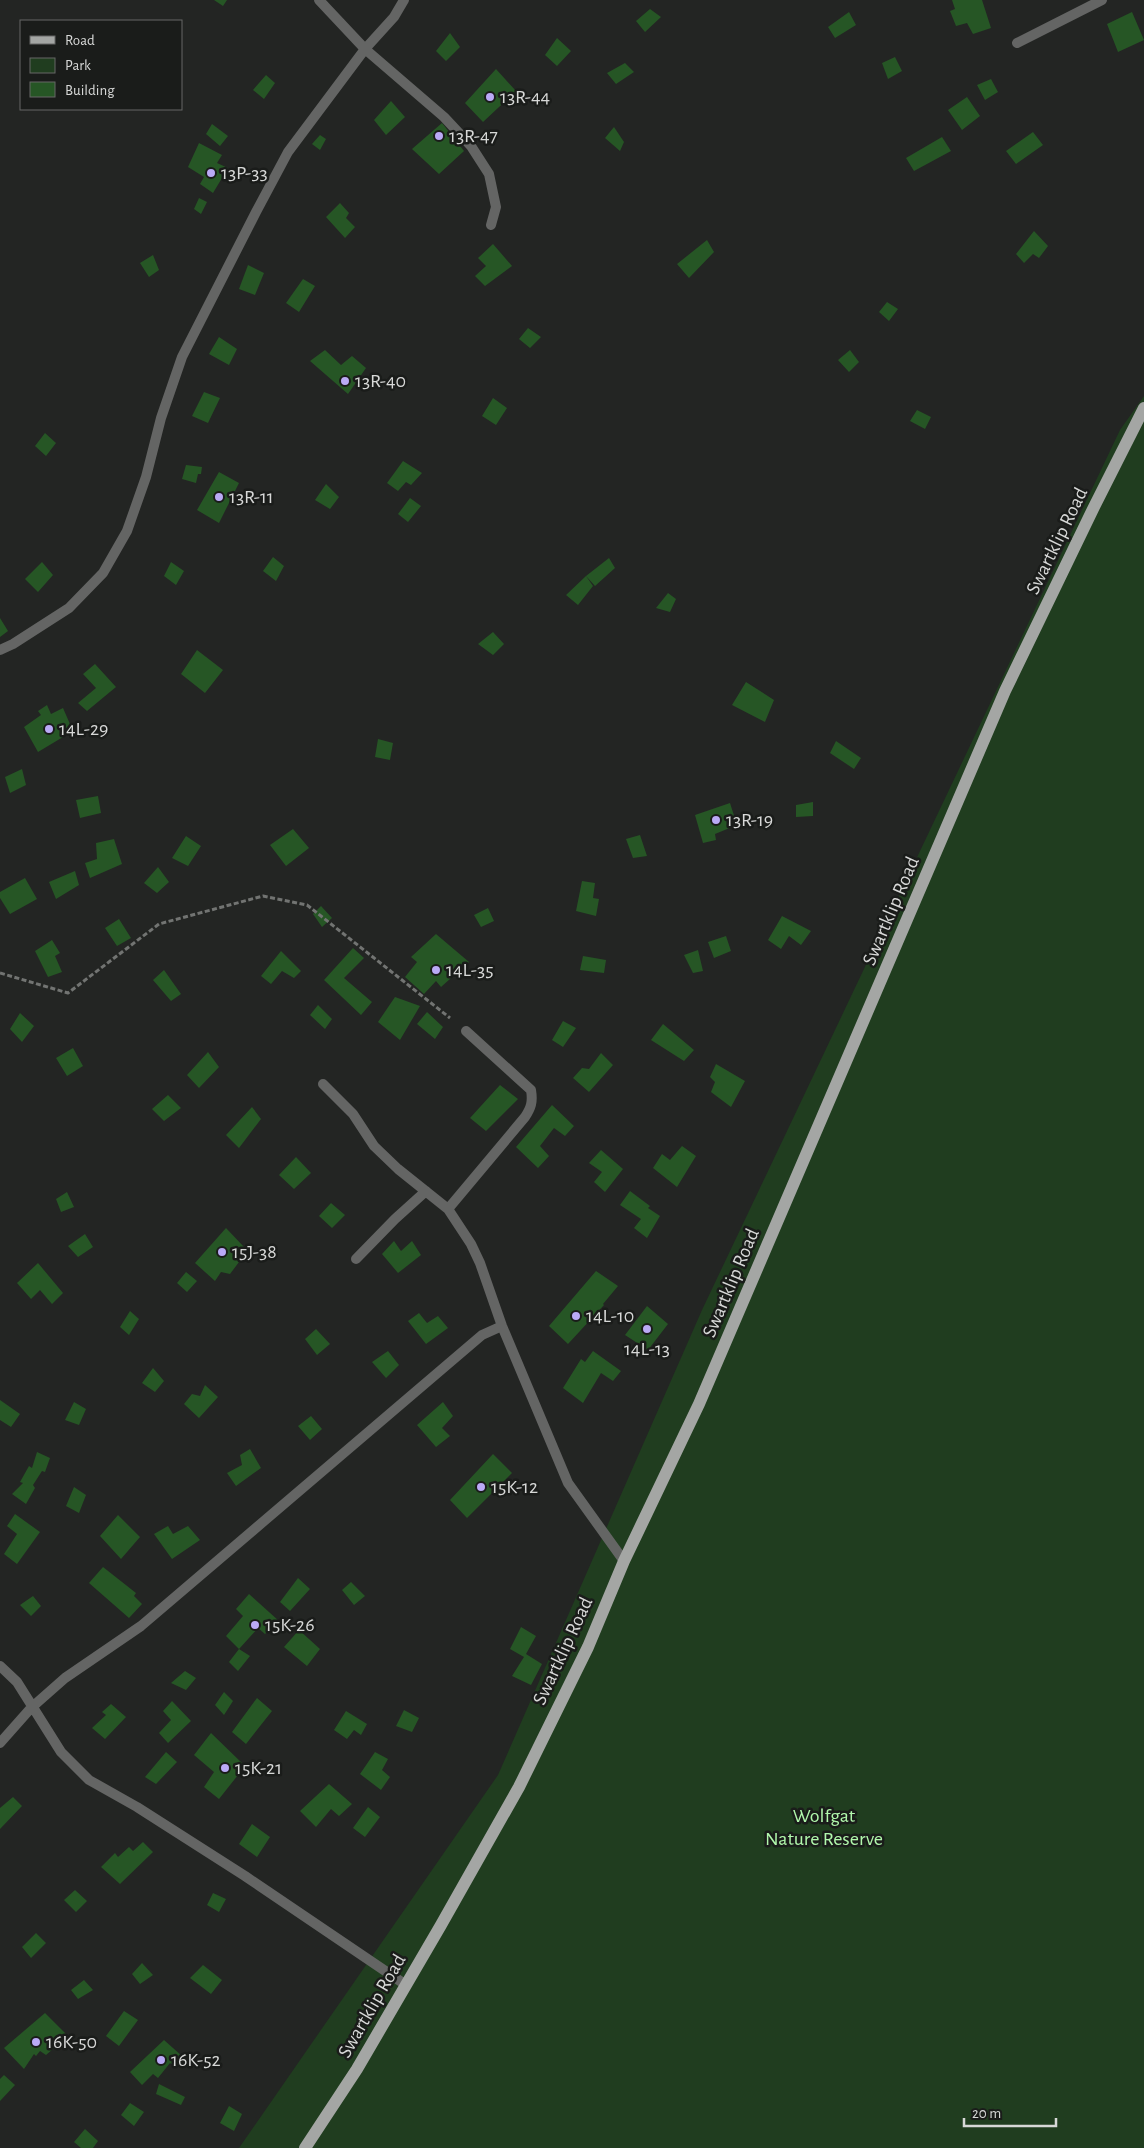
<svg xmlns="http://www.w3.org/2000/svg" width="1144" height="2148" viewBox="0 0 1144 2148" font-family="'Alegreya Sans',sans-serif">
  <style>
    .green { fill: #203d1f }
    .building { fill: #265625 }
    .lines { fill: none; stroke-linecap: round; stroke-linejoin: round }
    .path { stroke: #727472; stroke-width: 3; stroke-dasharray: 5 2.5; stroke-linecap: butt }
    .street { stroke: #646564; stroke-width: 10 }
    .primary { stroke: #a4a6a4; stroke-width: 12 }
    .poi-dot { fill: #baaaf6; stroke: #1a1c1a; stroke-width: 2 }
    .labels { text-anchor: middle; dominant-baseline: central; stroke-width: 5; stroke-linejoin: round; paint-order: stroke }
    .poi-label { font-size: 20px; fill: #d7d8d7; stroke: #1a1c1a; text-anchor: start }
    .street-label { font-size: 20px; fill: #d7d8d7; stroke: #1a1c1a }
    .park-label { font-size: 20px; fill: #b1f8ac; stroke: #1a1c1a }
  </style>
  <rect width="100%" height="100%" fill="#232523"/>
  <path class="green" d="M1144,396V2148H239L498,1775L702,1310L1120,430Z"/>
  <path class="building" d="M214,0H227L223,6Z
    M952,0H982L991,28L973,34L967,23L956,26L950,11L955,9Z
    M650,9L661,17L645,32L636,21Z
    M849,12L856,25L835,38L828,27Z
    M1132,12L1144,40L1118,52L1107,24Z
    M450,33L460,47L446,61L436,51Z
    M557,38L571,51L557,66L545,55Z
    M895,57L902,71L888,79L882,63Z
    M625,63L634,72L616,84L607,73Z
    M496,69L516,91L483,122L465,103Z
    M266,75L275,83L264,99L253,90Z
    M991,79L998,92L985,100L977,85Z
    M967,97L980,116L962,130L948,110Z
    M391,101L405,117L386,135L374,120Z
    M442,123L464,151L439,174L412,149Z
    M212,124L228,136L220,146L206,134Z
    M614,127L624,142L620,151L605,138Z
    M1033,132L1043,145L1016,164L1006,151Z
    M320,135L326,139L320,150L312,144Z
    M942,137L951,151L914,171L906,158Z
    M199,143L222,155L217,163L228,168L213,193L200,184L204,177L188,167Z
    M199,198L207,202L201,214L194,209Z
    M340,203L349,213L346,218L355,227L345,238L326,217Z
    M1034,231L1048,246L1039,258L1033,254L1024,263L1016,254Z
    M707,240L714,252L689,278L677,264Z
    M493,244L512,266L485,286L475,276L486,266L478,258Z
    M153,255L159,270L149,277L140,263Z
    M248,265L264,273L255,295L239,289Z
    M303,279L315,286L299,312L286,303Z
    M887,302L898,309L889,321L879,312Z
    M528,328L541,337L530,348L519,339Z
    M219,337L237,349L229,365L209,354Z
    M325,350L341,365L352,356L366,368L348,394L310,361Z
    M850,350L859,362L849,372L838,360Z
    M204,392L220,398L208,423L192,416Z
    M493,398L507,408L496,425L482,416Z
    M917,410L931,417L925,429L910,421Z
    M45,433L56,443L46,456L35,446Z
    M403,461L422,473L411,485L406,482L398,491L387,483Z
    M186,465L202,467L201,474H198L196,483L182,479Z
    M219,472L239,483L219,523L197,510Z
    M326,484L339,497L330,509L315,500Z
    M410,498L421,506L408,522L398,514Z
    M273,557L284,566L276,581L263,571Z
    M609,558L615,568L595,586L586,576Z
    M42,562L53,575L38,592L25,579Z
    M171,562L184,571L176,585L164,576Z
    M586,576L593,586L578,605L566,595Z
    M668,593L676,599L670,612L656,608Z
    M0,618L8,631L0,637Z
    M493,632L504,644L493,655L478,644Z
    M197,650L223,670L205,693L181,674Z
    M95,664L116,687L87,711L78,703L96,688L83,674Z
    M746,682L774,700L765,722L732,705Z
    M47,705L51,714L63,708L73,731L38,752L24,727L41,715L38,711Z
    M378,739L393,743L390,760L375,757Z
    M836,741L861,758L854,769L830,753Z
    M22,769L26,785L10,793L5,777Z
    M98,796L101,813L80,818L76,800Z
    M813,802V816L796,817V805Z
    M730,803L737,825L715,834L716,840L703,843L695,815Z
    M293,829L309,848L286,866L270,845Z
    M640,835L647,856L633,858L626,839Z
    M186,836L201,846L188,866L172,858Z
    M114,839L122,864L90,878L85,863L97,859L96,843Z
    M158,867L169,882L157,893L144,883Z
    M75,871L79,885L56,899L49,882Z
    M25,878L37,899L10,914L0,898V892Z
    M582,881L595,883L593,898L599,899L596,916L576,911Z
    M321,906L332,918L322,927L313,914Z
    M488,908L494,921L481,927L474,915Z
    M782,916L811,931L801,945L789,936L781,949L768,940Z
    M119,919L131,938L117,946L105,928Z
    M436,934L469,962L441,987L436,981L424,994L405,977L417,962L411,957Z
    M726,936L731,951L714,958L708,942Z
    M52,940L60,953L55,956L62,972L48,977L35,951Z
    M353,948L364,958L344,978L372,1002L361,1015L324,980Z
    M698,950L703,971L693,973L684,955Z
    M281,951L301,971L294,978L282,971L271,984L261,976Z
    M583,956L606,960L604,973L580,970Z
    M164,970L181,994L171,1001L153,980Z
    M395,997L420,1006L400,1040L378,1022Z
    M318,1005L332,1019L325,1029L310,1015Z
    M427,1012L443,1027L435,1039L417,1024Z
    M20,1013L34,1026L22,1042L10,1029Z
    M563,1021L576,1028L563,1047L552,1040Z
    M663,1024L694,1050L684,1061L651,1040Z
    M73,1048L83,1066L67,1076L56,1058Z
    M208,1052L219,1067L199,1088L187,1075Z
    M601,1053L613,1065L589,1092L573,1078L582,1068L589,1069Z
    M716,1064L745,1081L731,1107L711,1092L715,1082L710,1077Z
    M500,1085L518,1099L486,1131L470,1118Z
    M168,1095L181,1108L164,1121L152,1109Z
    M552,1105L574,1126L565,1136L554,1128L540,1146L549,1156L538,1168L516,1147Z
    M252,1107L261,1119L239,1148L226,1135Z
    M682,1146L696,1156L677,1187L653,1168L662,1154L670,1160Z
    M601,1150L623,1169L605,1192L594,1182L602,1172L589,1163Z
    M296,1157L311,1173L294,1189L279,1175Z
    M630,1191L650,1206L648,1208L660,1216L647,1238L634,1228L641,1219L620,1205Z
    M67,1192L74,1207L61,1212L56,1199Z
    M331,1203L345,1215L332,1228L319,1216Z
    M226,1228L244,1247L235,1257L239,1262L230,1274L221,1272L215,1281L195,1263Z
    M85,1234L93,1247L78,1257L68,1246Z
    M394,1241L401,1251L412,1241L421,1255L398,1273L382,1254Z
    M38,1263L63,1293L52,1304L40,1290L31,1299L17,1283Z
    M596,1271L618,1286L603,1304L604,1305L568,1344L549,1326Z
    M186,1272L197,1281L187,1292L177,1283Z
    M647,1306L668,1324L648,1350L625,1335Z
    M130,1311L139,1319L129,1335L120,1327Z
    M419,1313L427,1323L438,1316L448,1328L426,1344L408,1321Z
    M316,1329L330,1344L317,1355L305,1339Z
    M388,1351L399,1365L386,1378L372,1362Z
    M593,1351L621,1371L613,1381L601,1373L583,1403L563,1388L581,1359L585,1362Z
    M153,1368L164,1381L155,1392L142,1383Z
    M205,1385L218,1397L199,1418L184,1404L192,1394L200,1396Z
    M0,1400L20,1414L11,1427L0,1420Z
    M74,1402L86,1409L79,1425L65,1420Z
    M443,1402L453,1416L442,1428L450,1436L436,1447L417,1425Z
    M311,1416L322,1429L310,1440L298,1426Z
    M250,1449L261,1468L236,1486L227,1473L242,1465L240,1455Z
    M37,1452L50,1458L45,1472L42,1471L33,1485L35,1488L26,1504L12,1494L23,1483L20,1482L29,1466L32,1468Z
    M493,1454L512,1473L467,1518L450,1500Z
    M74,1487L86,1495L79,1513L66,1506Z
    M15,1514L40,1532L17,1564L4,1554L17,1534L7,1526Z
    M118,1515L140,1537L121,1559L100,1536Z
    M168,1526L173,1534L188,1526L200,1540L172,1559L154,1534Z
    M103,1567L136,1593L134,1596L142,1604L129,1618L89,1583Z
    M298,1578L310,1589L290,1611L280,1602Z
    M351,1582L365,1596L354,1605L342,1590Z
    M249,1594L279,1621L265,1634L258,1628L239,1649L226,1636L243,1616L236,1609Z
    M33,1596L41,1606L31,1616L20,1605Z
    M521,1627L536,1636L526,1654L542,1664L531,1685L512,1676L524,1657L510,1649Z
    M299,1630L320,1649L307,1666L284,1647Z
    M239,1649L250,1656L238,1671L229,1662Z
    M185,1671L196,1678L186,1690L171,1683Z
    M224,1692L233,1701L224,1715L215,1705Z
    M257,1698L272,1711L246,1744L232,1732Z
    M172,1701L191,1721L168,1743L159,1733L171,1720L163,1711Z
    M111,1704L126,1717L105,1739L92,1728L106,1715L102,1712Z
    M404,1710L419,1718L412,1732L396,1726Z
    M346,1711L367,1724L361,1735L354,1730L347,1739L334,1730Z
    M211,1733L243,1764L236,1771L238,1775L219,1799L204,1787L214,1772L194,1755Z
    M166,1752L177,1762L156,1784L145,1777Z
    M375,1752L388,1759L382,1770L390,1777L381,1790L360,1774Z
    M329,1784L352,1804L339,1816L331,1809L316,1827L300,1811Z
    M13,1797L22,1806L0,1829V1808Z
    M368,1807L380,1817L365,1837L353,1828Z
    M252,1824L270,1837L257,1857L239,1844Z
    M143,1842L153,1852L120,1884L101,1867L115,1853L118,1857L129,1847L133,1851Z
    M75,1890L87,1901L76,1912L64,1900Z
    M213,1893L226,1899L219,1912L207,1905Z
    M36,1933L46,1943L31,1958L22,1947Z
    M142,1963L153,1975L140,1984L132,1974Z
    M203,1965L222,1980L211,1994L190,1978Z
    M84,1980L93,1990L78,1999L71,1990Z
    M124,2011L138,2020L119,2046L106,2036Z
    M45,2013L68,2036L46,2055L40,2051L36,2056L34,2054L24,2069L4,2048Z
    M164,2040L182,2056L173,2065L170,2063L158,2078L153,2074L142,2085L130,2072Z
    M4,2075L15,2085L0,2101V2079Z
    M159,2084L185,2097L181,2105L156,2094Z
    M130,2103L144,2112L134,2126L121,2115Z
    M229,2106L242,2114L234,2131L220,2123Z
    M85,2129L98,2141L93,2148H81L74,2142Z"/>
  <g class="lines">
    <path class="path" d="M0,973L68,993L159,924L263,896L307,905L450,1018"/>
    <path class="street" d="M319,0L365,49L444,117L471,146L489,174L496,207L491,225
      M1017,43L1102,0
      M0,650L13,644L69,608L103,573L127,531L146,477L161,418L182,357L256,212L288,152L365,49L394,17L404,0
      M466,1031L531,1090C533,1102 531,1108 525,1117L448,1209L471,1244L480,1263L502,1326L568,1483L624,1561
      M323,1084L353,1114L374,1146L398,1169L448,1209
      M356,1259L395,1219L426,1191
      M0,1666L17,1682L61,1752L89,1780L137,1807L245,1876L406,1985
      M0,1743L31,1708L65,1678L141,1626L482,1335L502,1326"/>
    <path class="primary" d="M305,2148L357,2069L441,1925L519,1787L588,1647L624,1561L699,1404L1005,691L1094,507L1144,408"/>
  </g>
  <g class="poi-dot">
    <circle cx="490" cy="97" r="5"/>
    <circle cx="439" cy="136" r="5"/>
    <circle cx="211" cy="173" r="5"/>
    <circle cx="345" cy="381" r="5"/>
    <circle cx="219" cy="497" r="5"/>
    <circle cx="49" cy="729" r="5"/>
    <circle cx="716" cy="820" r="5"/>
    <circle cx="436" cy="970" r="5"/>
    <circle cx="222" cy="1252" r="5"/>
    <circle cx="576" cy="1316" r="5"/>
    <circle cx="647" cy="1329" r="5"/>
    <circle cx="481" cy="1487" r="5"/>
    <circle cx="255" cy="1625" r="5"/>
    <circle cx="225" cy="1768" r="5"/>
    <circle cx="36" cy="2042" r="5"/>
    <circle cx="161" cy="2060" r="5"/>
  </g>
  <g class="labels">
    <g class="poi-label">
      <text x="500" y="97">13R-44</text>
      <text x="449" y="136">13R-47</text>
      <text x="221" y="173">13P-33</text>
      <text x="355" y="381">13R-40</text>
      <text x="229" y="497">13R-11</text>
      <text x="59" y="729">14L-29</text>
      <text x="726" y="820">13R-19</text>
      <text x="446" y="970">14L-35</text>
      <text x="232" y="1252">15J-38</text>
      <text x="586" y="1316">14L-10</text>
      <text x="647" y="1349" text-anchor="middle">14L-13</text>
      <text x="491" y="1487">15K-12</text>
      <text x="265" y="1625">15K-26</text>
      <text x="235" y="1768">15K-21</text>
      <text x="46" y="2042">16K-50</text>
      <text x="171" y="2060">16K-52</text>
    </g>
    <g class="street-label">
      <text transform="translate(1057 541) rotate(-64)">Swartklip Road</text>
      <text transform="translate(891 911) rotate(-67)">Swartklip Road</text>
      <text transform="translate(731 1283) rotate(-67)">Swartklip Road</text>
      <text transform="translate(563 1651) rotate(-65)">Swartklip Road</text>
      <text transform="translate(372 2006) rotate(-60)">Swartklip Road</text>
    </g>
    <g class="park-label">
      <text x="824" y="1816">Wolfgat<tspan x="824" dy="23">Nature Reserve</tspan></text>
    </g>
  </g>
  <rect x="20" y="20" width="162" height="90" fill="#1a1c1a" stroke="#666766"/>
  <rect x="30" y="36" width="25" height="8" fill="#a4a6a4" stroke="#666766"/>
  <text x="65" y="45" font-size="15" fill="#d7d8d7">Road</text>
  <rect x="30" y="58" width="25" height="15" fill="#203d1f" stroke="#666766"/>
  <text x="65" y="70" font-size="15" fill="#d7d8d7">Park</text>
  <rect x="30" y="82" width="25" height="15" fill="#265625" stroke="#666766"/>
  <text x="65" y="95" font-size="15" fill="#d7d8d7">Building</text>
  <path d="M964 2118v8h92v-8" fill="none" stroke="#d7d8d7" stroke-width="2.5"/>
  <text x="972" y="2118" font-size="15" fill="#d7d8d7" stroke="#1a1c1a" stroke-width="4" paint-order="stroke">20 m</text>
</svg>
